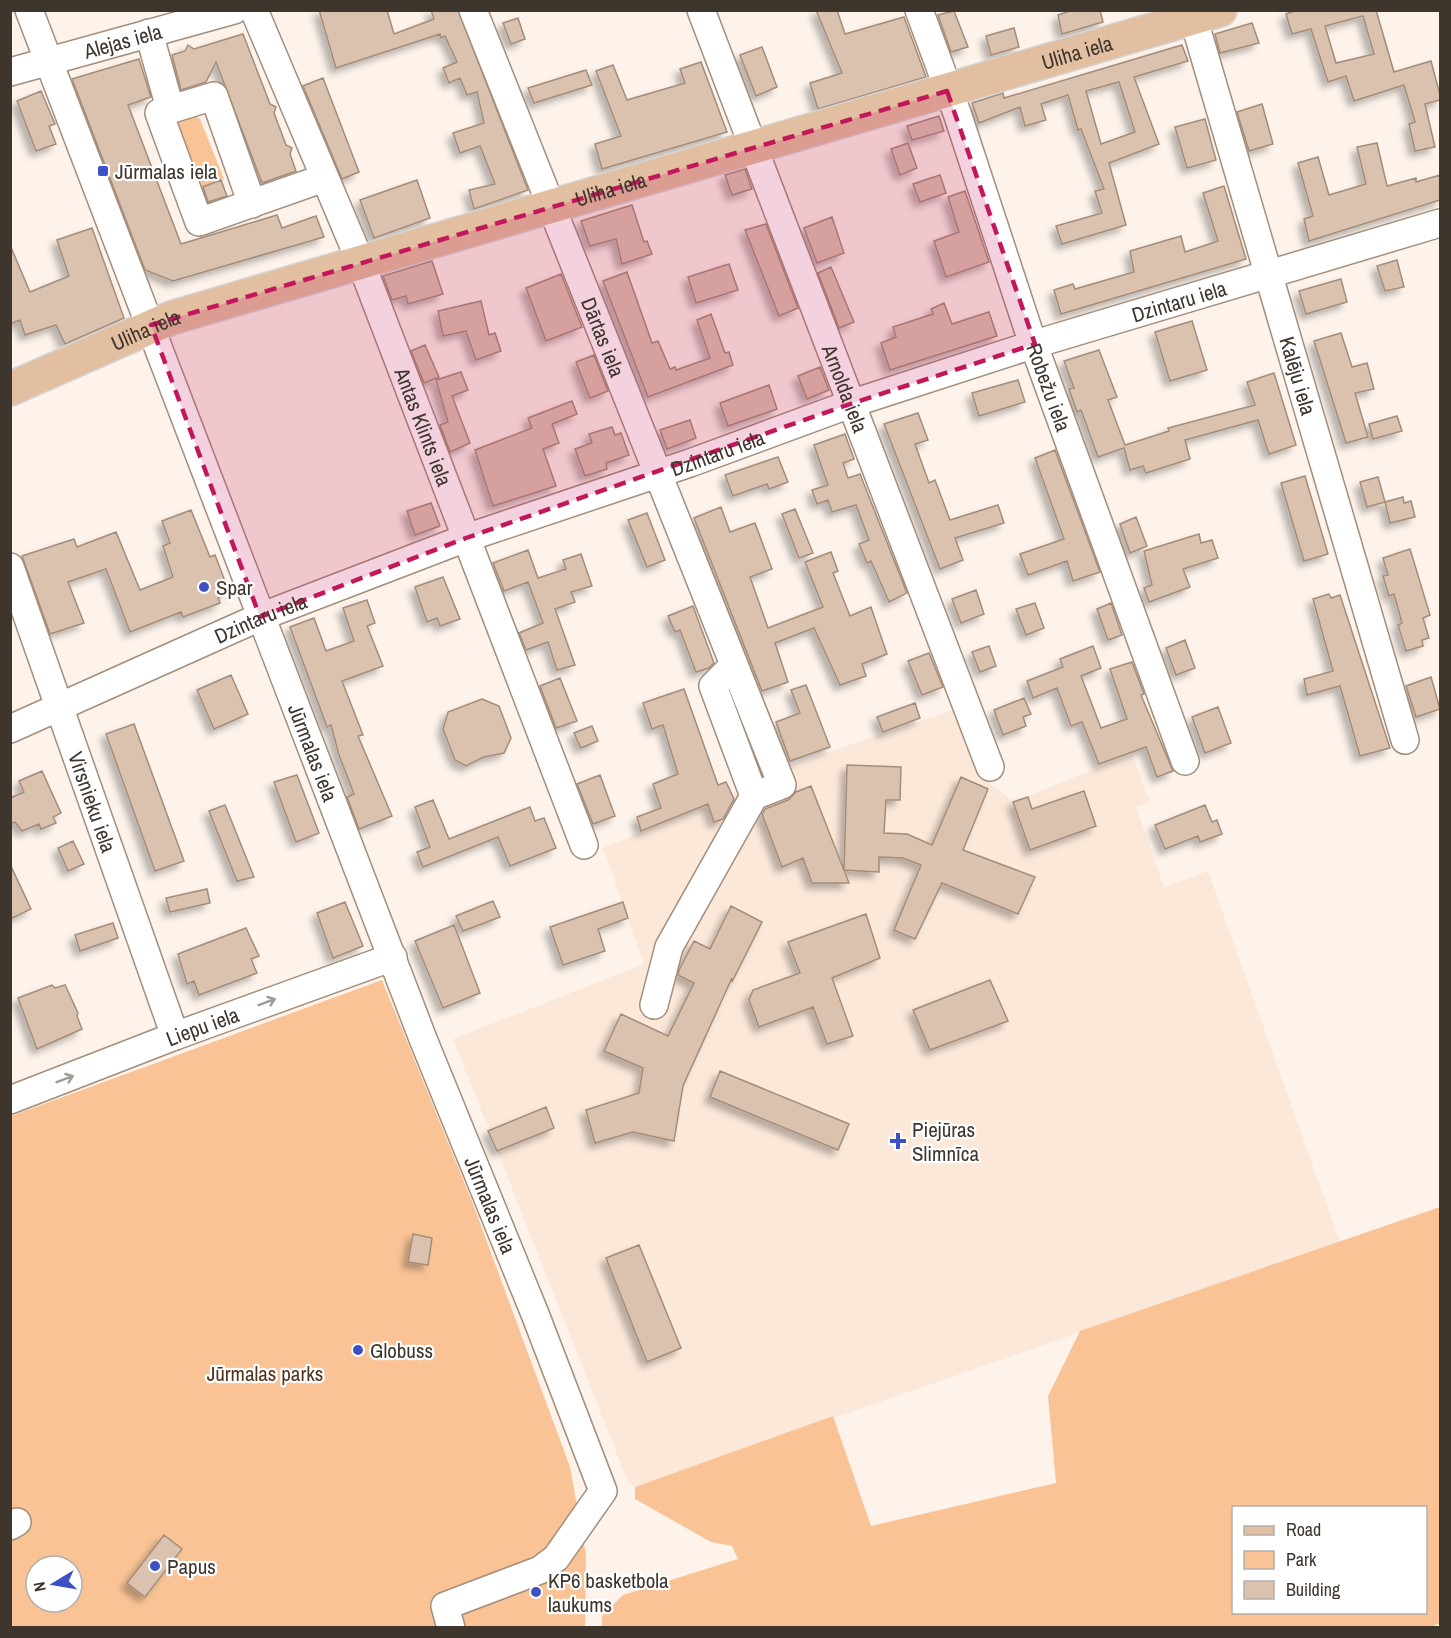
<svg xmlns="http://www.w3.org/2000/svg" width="1451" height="1638" viewBox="0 0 1451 1638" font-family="'Archivo Narrow',sans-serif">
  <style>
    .built { fill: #fbe8d9 }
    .green { fill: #f9c396; fill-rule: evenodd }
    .building { fill: #dac2af; stroke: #a38c7a; stroke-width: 1.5; fill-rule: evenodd; filter: url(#shadow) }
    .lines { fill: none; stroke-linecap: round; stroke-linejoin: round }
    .minor-casing { stroke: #a38d7b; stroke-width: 30 }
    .major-casing { stroke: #d5d3d1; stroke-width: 36 }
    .minor { stroke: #fff; stroke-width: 27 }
    .major { stroke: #e2bfa0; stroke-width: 33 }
    .oneway { stroke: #9e9a96 }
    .marked { fill: #c2185b; fill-opacity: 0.2; stroke: #c2185b; stroke-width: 4.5; stroke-dasharray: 12 8; stroke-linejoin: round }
    .poi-dot { fill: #3e51c4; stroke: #fff; stroke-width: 2 }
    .labels { text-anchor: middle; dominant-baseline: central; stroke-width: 4.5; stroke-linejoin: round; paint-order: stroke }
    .street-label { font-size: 21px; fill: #3e352d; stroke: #fff }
    .poi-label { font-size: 21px; fill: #3e352d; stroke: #fff; text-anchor: start }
    .park-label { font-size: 21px; fill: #51341a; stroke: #fff }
  </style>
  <defs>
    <filter id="shadow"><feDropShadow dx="-5.5" dy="5.5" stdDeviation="3" flood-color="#0004"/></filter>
  </defs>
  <rect width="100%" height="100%" fill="#fdf3eb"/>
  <path class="built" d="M958,708L986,780L1013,802L1132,754L1150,802L1136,807L1164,887L1208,871L1340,1242L635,1487L628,1482L453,1039L644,964L603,848L734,794L791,765Z"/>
  <path class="green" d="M193,114L200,119L224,179L197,189L175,121Z
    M382,980L473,1204L570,1467L586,1555L585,1627L11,1628V1116ZM36,1566H72V1602H36Z
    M1440,1207V1623L1429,1628L602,1627V1616L623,1595L738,1559L732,1546L711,1542L635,1499V1487L833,1416L871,1526L1056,1483L1048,1396L1080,1331ZM1234,1508H1426V1612H1234Z"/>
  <path class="building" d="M319,10H387L394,34L434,19L431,10H458L528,190L474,209L469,190L495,184L480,146L460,153L453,133L484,123L477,92L467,95L460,78L449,83L443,68L457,62L445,36L441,38L440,34L336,68Z
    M816,10H837L845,34L904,17L926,77L818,109L810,83L842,73Z
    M1073,10H1100L1103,22L1062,34L1058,15Z
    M1297,10H1376L1394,72L1431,61L1440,95V100L1425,104L1435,147L1415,151L1409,124L1415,122L1404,85L1354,101L1346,76L1328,82L1311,29L1292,34L1286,14ZM1363,16L1374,54L1336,63L1325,26Z
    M954,11L968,47L951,52L938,15Z
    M518,18L525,39L511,44L503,23Z
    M1252,23L1259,43L1220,53L1215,34Z
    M1014,28L1019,47L991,55L986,36Z
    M243,34L270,104L276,107L274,113L286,145L292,148L290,154L296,171L262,183L216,62L206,82L181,90L172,55L185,51L188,45L194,49Z
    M1182,45L1188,61L1134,77L1159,144L1109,163L1126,225L1062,244L1056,226L1102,213L1095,191L1104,189L1081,129L1078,130L1068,95L1041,104L1046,120L1025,126L1020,107L979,123L972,103L1003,93L1004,98ZM1119,82L1135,132L1101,144L1086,91Z
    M762,47L777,87L756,96L740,55Z
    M139,59L151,97L128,105L181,244L277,215L282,228L316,216L324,237L173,281L145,270L72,79Z
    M701,62L727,132L602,169L595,144L621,136L596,71L613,65L627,100L685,83L680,69Z
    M586,70L592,85L534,103L528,88Z
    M323,78L359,172L342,179L303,86Z
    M41,91L55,124L49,126L56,144L36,151L17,101Z
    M1262,104L1273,144L1249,151L1237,112Z
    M939,116L944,131L912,140L907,126Z
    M1205,119L1216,160L1187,168L1175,127Z
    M908,143L917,168L900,175L891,149Z
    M1377,143L1387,186L1416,178V182L1440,175V200L1309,241L1304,219L1313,216L1298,163L1318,157L1329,195L1366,184L1357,147Z
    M745,169L752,189L732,195L725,175Z
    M940,175L946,193L920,202L913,184Z
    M221,180L227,196L208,202L203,187Z
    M417,180L430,218L374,238L360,200Z
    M1224,186L1246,259L1061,314L1054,290L1073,284L1075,289L1134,272L1130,251L1181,236L1185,252L1218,241L1203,193Z
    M965,191L989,262L946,277L934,241L959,232L948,197Z
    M632,205L644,242L647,241L652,254L622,264L616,239L590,246L581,221Z
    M832,217L844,253L817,263L804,228Z
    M766,224L798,308L779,316L745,230Z
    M92,228L124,318L65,344L56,325L25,335L20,320L10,324V245L30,292L69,276L57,240Z
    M1397,260L1404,287L1385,291L1377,266Z
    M432,261L443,294L408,304L406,296L392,300L383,276Z
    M729,264L738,290L696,303L688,277Z
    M831,267L854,322L839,328L818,273Z
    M627,272L652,343L658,341L670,369L675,367L676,370L710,358L697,320L711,314L725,353L729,352L733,365L648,397L603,281Z
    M561,274L582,327L546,341L526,288Z
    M1341,279L1347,302L1306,314L1299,291Z
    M481,301L489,335L495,333L501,351L476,360L466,331L443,336L438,311Z
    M944,303L952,324L989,312L997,336L890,370L881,343L896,337L893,327L933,314L931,309Z
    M1192,321L1207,370L1170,381L1155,332Z
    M1341,333L1352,367L1367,363L1374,389L1355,393L1368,437L1346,443L1314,341Z
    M425,345L439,377L424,383L411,351Z
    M1099,350L1117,397L1108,400L1125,445L1169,431L1168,428L1255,405L1247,382L1274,373L1296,445L1269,454L1258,420L1185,440L1190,459L1146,473L1143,466L1130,470L1124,448L1098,457L1081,410L1077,412L1069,389L1074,388L1064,361Z
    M594,355L608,391L590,398L576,362Z
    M820,367L829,390L807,399L798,376Z
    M461,372L468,390L452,396L470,443L450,452L440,425L448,422L436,380Z
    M1018,380L1025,402L979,416L972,393Z
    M769,385L777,409L728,426L720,403Z
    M572,401L577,414L552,424L559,443L543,449L556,486L493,506L475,450L532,428L528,418Z
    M918,413L928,440L915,444L929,483L935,480L950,520L998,505L1004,523L955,538L963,560L940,569L884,424Z
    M1397,416L1402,431L1373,439L1369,424Z
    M690,420L696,438L667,449L660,430Z
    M612,427L615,435L621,433L629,455L606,463L607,469L585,476L575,449L592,443L589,434Z
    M845,434L854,459L843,463L848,478L860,474L907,593L889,602L871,561L867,563L859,544L869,540L856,505L832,512L828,500L817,504L812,490L828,485L814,445Z
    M1055,450L1100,572L1073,581L1067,561L1028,575L1020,554L1064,539L1035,458Z
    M778,457L788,482L769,489L767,484L733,496L725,475Z
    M1305,476L1328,554L1304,561L1281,483Z
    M1378,477L1385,502L1403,497L1404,503L1411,501L1415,517L1390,523L1385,502L1367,507L1360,482Z
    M431,503L440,526L415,535L407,511Z
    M721,507L730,532L755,523L772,569L750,577L768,628L823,607L805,562L831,552L838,571L833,573L850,616L871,607L887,654L862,664L866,676L840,685L814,628L775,643L788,682L762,691L694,518Z
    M795,509L813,553L799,558L782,514Z
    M191,510L210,557L215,555L228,589L223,591L224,595L218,598L220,603L183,617L181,612L130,632L106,569L68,582L84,623L50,634L22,556L74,539L77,547L116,532L140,590L173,577L163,546L170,543L162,521Z
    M647,513L665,560L647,567L628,520Z
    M1136,517L1147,546L1130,553L1120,524Z
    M1199,534L1201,543L1212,540L1218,558L1183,569L1190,587L1149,602L1144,588L1152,585L1144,551Z
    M1410,549L1430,615L1423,618L1429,638L1422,640L1423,646L1406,651L1398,625L1402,623L1394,594L1389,596L1383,576L1388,575L1383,558Z
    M528,550L538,578L566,569L563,560L581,554L592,586L571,592L575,602L555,609L575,665L557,670L548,642L526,650L519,633L543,623L528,582L504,591L493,563Z
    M443,577L460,619L440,626L437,618L427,622L415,587Z
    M976,590L984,614L961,623L952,599Z
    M1329,594L1331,598L1340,595L1390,748L1360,756L1340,686L1307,695L1304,679L1333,671L1313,599Z
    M367,600L375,623L367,626L383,666L342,681L363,735L358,736L392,816L359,829L347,797L354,794L339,755L331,725L327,727L290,627L314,618L326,651L354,641L343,608Z
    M1035,603L1044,628L1026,635L1016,609Z
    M1111,603L1122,635L1108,640L1097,609Z
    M693,606L714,663L709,668L696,672L680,630L675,632L668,616Z
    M1185,640L1195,668L1176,675L1166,648Z
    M989,646L996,666L980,672L972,652Z
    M1093,646L1101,668L1081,676L1101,728L1127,719L1110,669L1132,662L1144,694L1141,695L1173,771L1157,777L1146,747L1099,764L1082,722L1071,726L1057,688L1033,698L1027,681L1063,667L1060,659Z
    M929,653L943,687L922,695L908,661Z
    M231,675L248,714L214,729L197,690Z
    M1431,677L1440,709L1416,717L1406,686Z
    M560,678L577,721L556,728L540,686Z
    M806,685L830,747L790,761L776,722L800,713L791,690Z
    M684,689L718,785L726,782L734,799L723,819L714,822L708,804L641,831L637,817L661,808L653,784L678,774L663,725L652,729L643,703Z
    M1024,698L1031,714L1023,717L1026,726L1003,735L994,710Z
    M482,699L499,706L511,738L504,753L484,757L466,766L455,760L443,729L448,712Z
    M915,703L920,718L883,732L877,717Z
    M1218,707L1231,743L1205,753L1192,717Z
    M134,724L184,861L155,871L106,734Z
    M592,726L598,741L581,748L574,733Z
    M847,765L901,767L900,800H886L884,833L907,834L932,845L961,777L988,789L963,850L1035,877L1018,914L942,883L915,939L894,930L921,865L903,858L879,857V872L844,870Z
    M42,771L61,813L53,817L56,823L41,829L39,824L22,831L15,822L10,824V798L24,792L19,781Z
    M297,775L319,833L296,842L274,782Z
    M600,775L615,816L593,824L577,784Z
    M811,786L849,883H812L803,858L782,867L762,814L765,809L788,800L796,792Z
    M1084,791L1096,826L1030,850L1013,802L1028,797L1032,809Z
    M433,800L449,839L530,807L535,821L544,818L556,848L510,866L498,837L423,867L417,852L430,847L415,807Z
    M225,805L254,877L237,881L209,811Z
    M1205,805L1212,822L1217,820L1222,834L1200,842L1198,836L1165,849L1155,825Z
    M73,841L84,864L68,871L58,848Z
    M10,864L31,909L10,919Z
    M207,889L210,903L170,912L166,898Z
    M493,901L500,917L463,931L456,916Z
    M345,902L363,946L333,958L317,913Z
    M623,902L628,918L598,929L605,951L563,965L550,927Z
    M731,906L762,922L732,982V978L683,1086L674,1141L633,1132L595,1143L586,1110L639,1093L643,1068L604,1051L621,1014L668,1036L694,983L678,975L679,970L694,941L710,949Z
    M866,914L880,958L832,978L853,1036L827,1044L813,1007L759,1027L749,1000L753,990L800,973L788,942Z
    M113,923L118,938L80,951L75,935Z
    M454,925L480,993L443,1008L415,941Z
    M246,928L259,956L251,959L257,973L199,995L194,981L187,984L178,954Z
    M990,980L1008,1021L930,1050L913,1010Z
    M52,985L55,988L65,985L78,1013L77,1016L82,1029L37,1049L18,998Z
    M720,1071L849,1124L838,1150L710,1097Z
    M546,1107L554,1128L497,1151L488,1131Z
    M413,1234L432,1238L428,1265L408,1262Z
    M639,1245L681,1348L647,1362L606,1258Z
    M164,1535L182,1549L145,1597L127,1583Z"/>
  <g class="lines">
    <g class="minor-casing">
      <g id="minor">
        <path id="s1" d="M29,10L423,1039L535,1314L603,1491L556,1558L540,1570L445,1606L451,1628"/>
        <path id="s2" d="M254,10L361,263L584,845"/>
        <path id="s3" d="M473,10L782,785L754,796L713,686L734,665"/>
        <path id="s4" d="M701,10L990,767"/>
        <path id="s5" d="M919,10L957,113L1028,329L1185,761"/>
        <path id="s6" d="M1191,10L1405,740"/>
        <path d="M149,33L170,108"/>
        <path id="s7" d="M10,72L234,10"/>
        <path d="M252,204L214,96L159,113L199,222L324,178"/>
        <path id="s8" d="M10,567L175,1036"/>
        <path id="s9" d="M10,729L260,617L466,538L690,463L853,403L1035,344L1440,223"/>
        <path d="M654,1005L669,947L754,796"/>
        <path id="s10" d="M10,1100L175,1036L393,957"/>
        <path d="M10,1526L17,1522"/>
      </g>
    </g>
    <g class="major-casing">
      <g id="major">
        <path id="s11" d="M10,389L171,318L1220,10"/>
      </g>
    </g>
    <use href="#minor" class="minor"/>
    <use href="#major" class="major"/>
  </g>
  <defs><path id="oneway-shaft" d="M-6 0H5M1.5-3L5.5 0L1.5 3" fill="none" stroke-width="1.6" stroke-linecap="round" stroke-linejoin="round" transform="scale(1.5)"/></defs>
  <g class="oneway">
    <use href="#oneway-shaft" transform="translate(267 1002) rotate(-20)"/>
    <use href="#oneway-shaft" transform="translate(65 1079) rotate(-21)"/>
  </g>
  <path class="marked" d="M947,91L1035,344L853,403L466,538L260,617L151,325Z"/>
  <g class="poi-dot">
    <rect x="97" y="165" width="12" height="12" rx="3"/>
    <circle cx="204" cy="587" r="6"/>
    <path d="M895 1132h6v6h6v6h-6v6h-6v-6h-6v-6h6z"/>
    <circle cx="358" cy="1350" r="6"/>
    <circle cx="155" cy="1566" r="6"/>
    <circle cx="536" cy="1592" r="6"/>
  </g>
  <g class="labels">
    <g class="street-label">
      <text stroke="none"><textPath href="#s7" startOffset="117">Alejas iela</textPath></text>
      <text stroke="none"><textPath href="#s11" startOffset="1120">Uliha iela</textPath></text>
      <text stroke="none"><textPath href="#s11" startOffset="634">Uliha iela</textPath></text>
      <text stroke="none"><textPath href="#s9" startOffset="1246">Dzintaru iela</textPath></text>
      <text stroke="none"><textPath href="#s11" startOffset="148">Uliha iela</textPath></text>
      <text stroke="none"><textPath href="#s3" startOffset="352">Dārtas iela</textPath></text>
      <text stroke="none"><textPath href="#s6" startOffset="381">Kalēju iela</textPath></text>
      <text stroke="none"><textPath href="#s5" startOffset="399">Robežu iela</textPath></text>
      <text stroke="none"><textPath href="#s4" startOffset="405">Arnolda iela</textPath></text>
      <text stroke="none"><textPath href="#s2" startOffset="450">Antas Klints iela</textPath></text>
      <text stroke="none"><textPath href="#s9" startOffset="760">Dzintaru iela</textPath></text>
      <text stroke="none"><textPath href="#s9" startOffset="274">Dzintaru iela</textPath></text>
      <text stroke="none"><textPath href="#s1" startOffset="795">Jūrmalas iela</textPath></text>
      <text stroke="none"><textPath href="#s8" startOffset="249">Virsnieku iela</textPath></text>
      <text stroke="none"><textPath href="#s10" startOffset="206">Liepu iela</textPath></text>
      <text stroke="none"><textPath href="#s1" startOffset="1281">Jūrmalas iela</textPath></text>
    </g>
    <g class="poi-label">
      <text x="115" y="171">Jūrmalas iela</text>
      <text x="216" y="587">Spar</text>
      <text x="912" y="1129">Piejūras<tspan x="912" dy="24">Slimnīca</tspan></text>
      <text x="370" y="1350">Globuss</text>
      <text x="167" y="1566">Papus</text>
      <text x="548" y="1580">KP6 basketbola<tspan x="548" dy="24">laukums</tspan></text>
    </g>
    <g class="park-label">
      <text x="265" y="1373">Jūrmalas parks</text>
    </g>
  </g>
  <rect width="1451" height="1638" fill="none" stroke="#3e352d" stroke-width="24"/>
  <rect x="1232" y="1506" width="195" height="108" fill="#ffffff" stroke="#b2aeab" stroke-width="1.5"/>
  <rect x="1244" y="1526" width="30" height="9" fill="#e2bfa0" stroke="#b2aeab" stroke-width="1.5"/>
  <text x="1286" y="1536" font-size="18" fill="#3e352d">Road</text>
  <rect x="1244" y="1551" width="30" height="18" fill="#f9c396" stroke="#b2aeab" stroke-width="1.5"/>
  <text x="1286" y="1566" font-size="18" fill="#3e352d">Park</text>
  <rect x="1244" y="1581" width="30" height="18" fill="#dac2af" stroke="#b2aeab" stroke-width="1.5"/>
  <text x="1286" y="1596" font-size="18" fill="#3e352d">Building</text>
  <g transform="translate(54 1584) rotate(259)"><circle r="28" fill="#ffffff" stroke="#b2aeab" stroke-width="1.5"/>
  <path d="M0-4.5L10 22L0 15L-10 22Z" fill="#3e51c4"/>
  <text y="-9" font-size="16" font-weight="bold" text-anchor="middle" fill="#3e352d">N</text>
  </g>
</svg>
